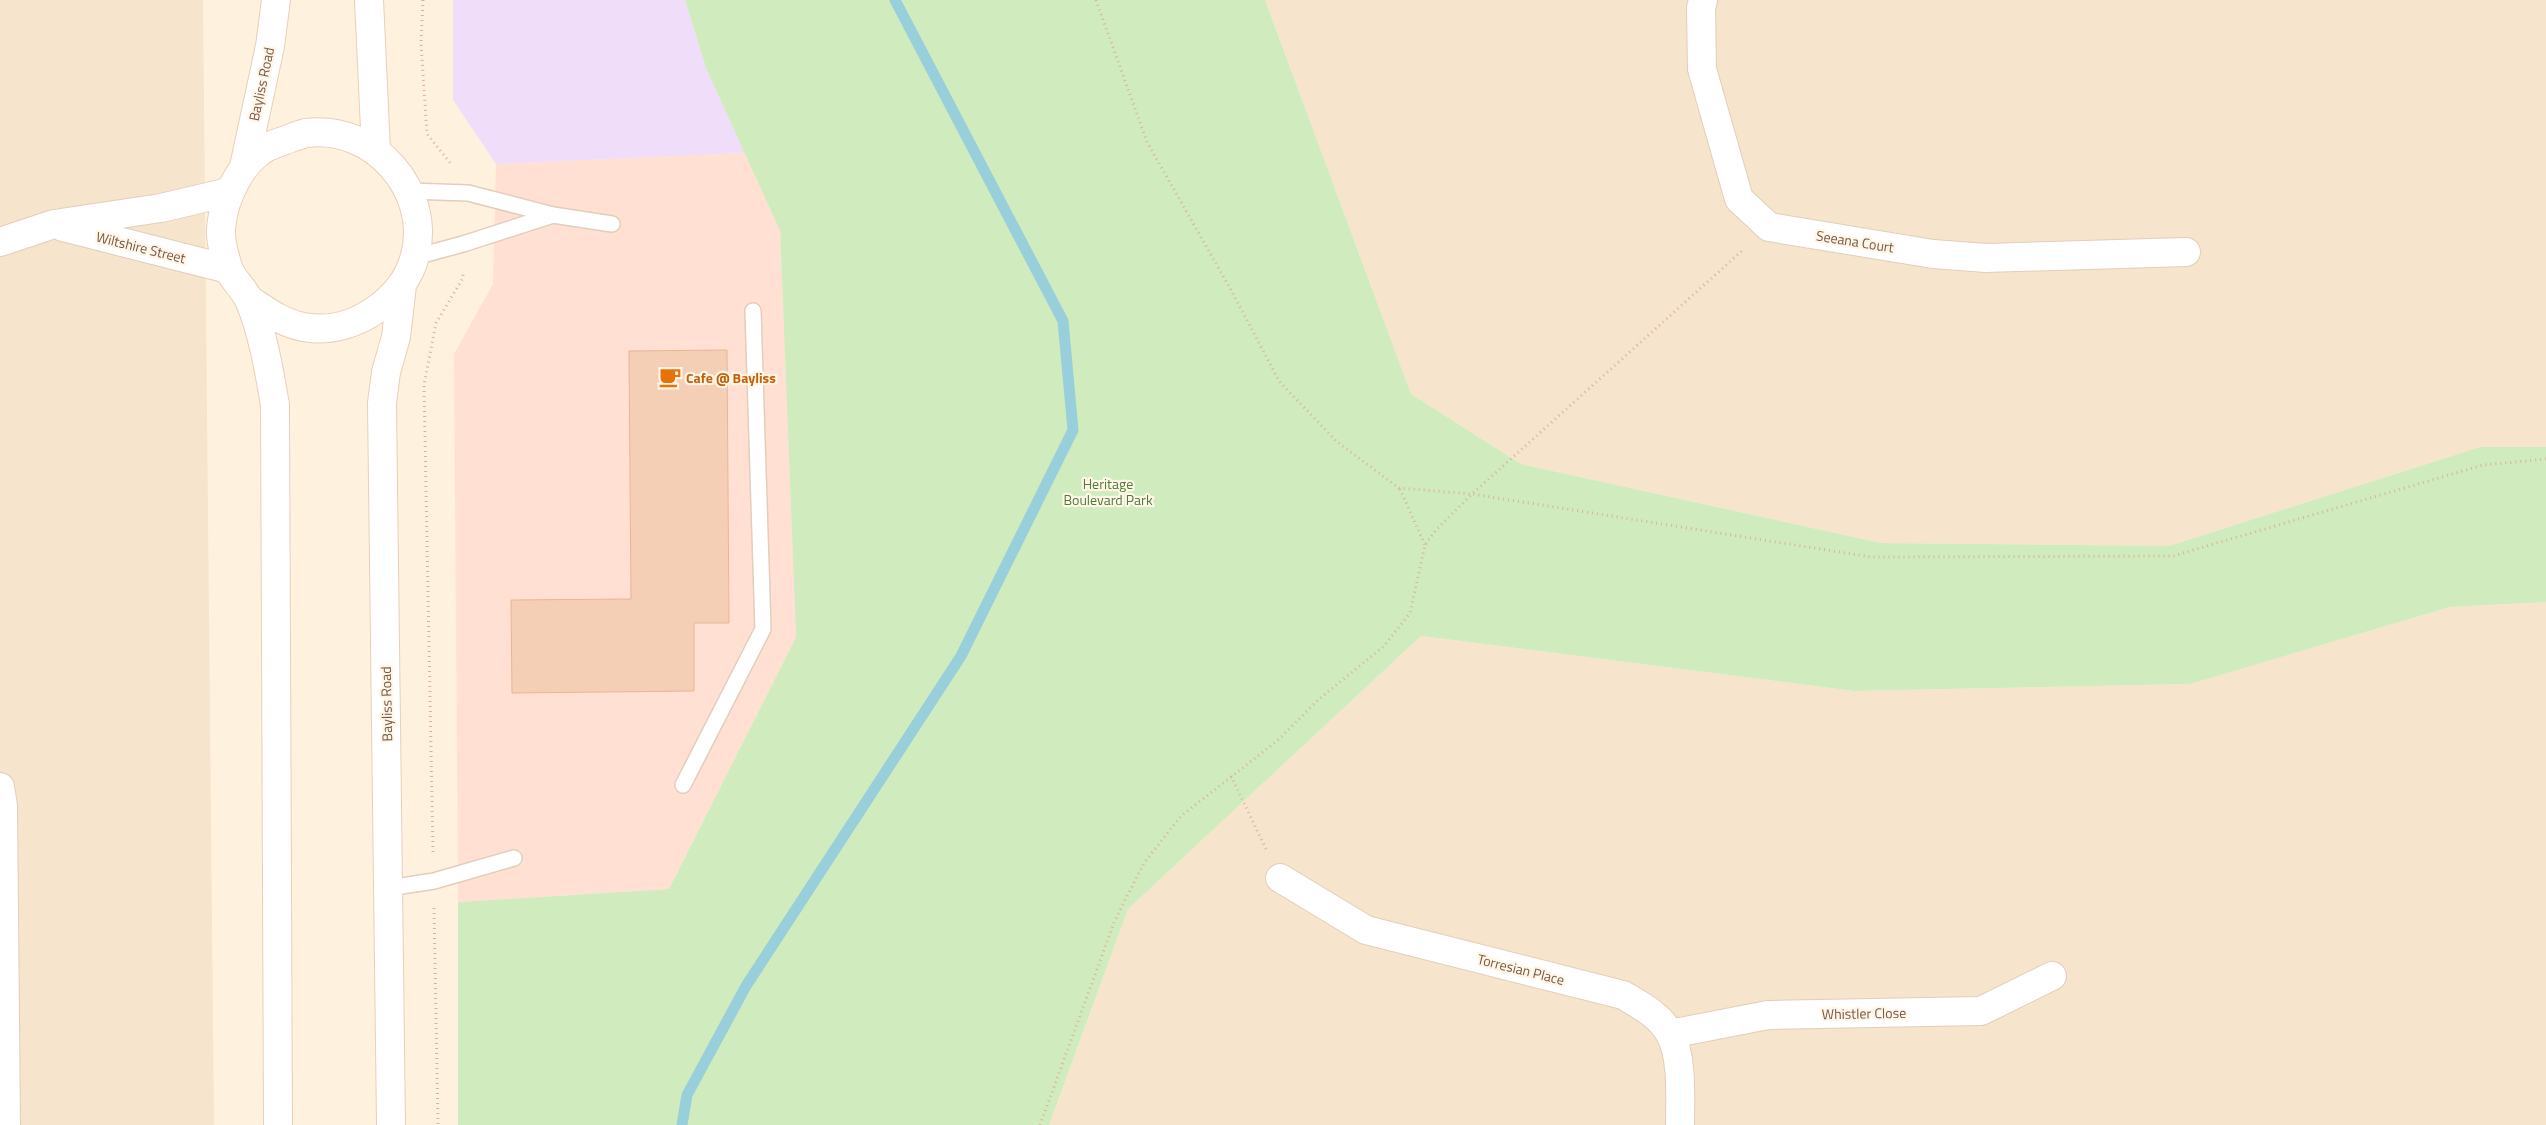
<svg xmlns="http://www.w3.org/2000/svg" width="2546" height="1125" viewBox="0 0 2546 1125" font-family="'Titillium Web',sans-serif">
  <style>
    .residential { fill: #f6e4cd }
    .commercial { fill: #ffe0d2; fill-rule: evenodd }
    .education { fill: #efddfa }
    .green { fill: #d0ecbe }
    .lines { fill: none; stroke-linecap: round; stroke-linejoin: round }
    .stream { stroke: #99cfda; stroke-width: 11 }
    .building { fill: #f5cfb5; stroke: #e8b695 }
    .lane-casing { stroke: #e2cebb; stroke-width: 18 }
    .street-casing { stroke: #e2cebb; stroke-width: 30 }
    .secondary-casing { stroke: #e8cfb9; stroke-width: 30 }
    .path { stroke: #d9b399; stroke-width: 3; stroke-dasharray: 1 4; stroke-linecap: butt }
    .lane { stroke: #fff; stroke-width: 15 }
    .street { stroke: #fff; stroke-width: 28 }
    .secondary { stroke: #fff; stroke-width: 28 }
    .labels { text-anchor: middle; dominant-baseline: central; stroke-width: 4.5; stroke-linejoin: round; paint-order: stroke }
    .street-label { font-size: 14px; fill: #765746; stroke: #fff6e7 }
    .food-label { font-size: 14px; font-weight: bold; fill: #c56008; stroke: #fff6e7; text-anchor: start }
    .park-label { font-size: 14px; fill: #4f7c3d; stroke: #fff6e7 }
  </style>
  <rect width="100%" height="100%" fill="#fef2df"/>
  <path class="residential" d="M0,0H203L214,1125H0Z
    M1265,0H2546V447H2480L2169,546L1881,543L1521,464L1411,394Z
    M2546,602V1125H1049L1128,909L1421,636L1854,691L2189,684L2450,607Z"/>
  <path class="commercial" d="M745,153L780,231L796,637L669,889L458,902L454,354L493,284L496,164ZM727,350L729,623H694V691L512,693L511,600L631,599L629,352Z"/>
  <path class="education" d="M453,0H685L706,68L745,153L496,164L453,100Z"/>
  <path class="green" d="M685,0H1265L1411,394L1521,464L1881,543L2169,546L2480,447H2546V602L2450,607L2190,684L1854,691L1421,636L1128,909L1049,1125H458V902L669,889L796,637L780,231L706,68Z"/>
  <g class="lines">
    <path class="stream" d="M682,1125L687,1095L746,986L961,656L1073,430L1063,321L895,0"/>
  </g>
  <path class="building" d="M727,350L729,623H694V691L512,693L511,600L631,599L629,351Z"/>
  <g class="lines">
    <g class="lane-casing">
      <path id="lane" d="M409,191L468,193L553,215L612,224
        M415,257L463,244L553,215
        M683,785L763,629L753,311
        M389,888L434,881L514,858"/>
    </g>
    <g class="street-casing">
      <path id="street" d="M1703,0L1701,8L1702,69L1739,199L1769,227L1933,254L1986,258L2186,252
        M63,227L228,269
        M0,242L54,224L161,208L229,192
        M0,787L3,806L6,1125
        M1280,878L1366,930L1623,995C1640,1005 1660,1015 1670,1034C1683,1057 1680,1099 1680,1125
        M1670,1034L1768,1015L1981,1011L2052,976"/>
    </g>
    <g class="secondary-casing">
      <path id="secondary" d="M369,0L376,150
        M244,167L270,46L276,0
        M250,300C269,313 287,326 311,328C355,333 404,299 415,256C432,191 374,124 306,133C297,135 287,140 277,143C244,153 223,197 221,230C220,241 225,257 228,267C232,280 245,289 250,302C263,334 269,370 275,405L278,1125
        M391,1125L382,403L386,372L396,337L402,285"/>
    </g>
    <path class="path" d="M423,0L421,43L427,134L452,165
      M1096,0L1147,142L1231,290L1279,381L1336,441L1399,488L1472,494L1871,557L2173,556L2483,465L2546,459
      M1400,489L1425,545
      M1231,776L1266,849
      M433,852L424,385L436,323L463,278V271
      M434,908L438,1125
      M1040,1125L1115,920L1144,863L1181,816L1277,741L1318,700L1384,646L1410,613L1425,545L1435,531L1472,494L1744,249"/>
    <use href="#lane" class="lane"/>
    <use href="#street" class="street"/>
    <use href="#secondary" class="secondary"/>
  </g>
  <defs>
    <g id="cafe-bare" transform="scale(1.725)"><path d="M-5.5-4.5H6V0H3Q3 3.5 0 3.5H-2.5Q-5.5 3.5-5.5 0ZM3-3.2v2h1.7v-2ZM-6 4.5H4V6H-6Z" fill="#e8710a" stroke="#fff6e7" stroke-width="2.5" paint-order="stroke"/></g>
  </defs>
  <g fill-rule="evenodd">
    <use href="#cafe-bare" x="670" y="377"/>
  </g>
  <g class="labels">
    <g class="street-label">
      <text transform="translate(261 84) rotate(-78)">Bayliss Road</text>
      <text transform="translate(1855 241) rotate(9)">Seeana Court</text>
      <text transform="translate(141 247) rotate(14)">Wiltshire Street</text>
      <text transform="translate(386 704) rotate(-91)">Bayliss Road</text>
      <text transform="translate(1521 969) rotate(14)">Torresian Place</text>
      <text transform="translate(1864 1013) rotate(-1)">Whistler Close</text>
    </g>
    <g class="food-label">
      <text x="686" y="377">Cafe @ Bayliss</text>
    </g>
    <g class="park-label">
      <text x="1108" y="483">Heritage<tspan x="1108" dy="16">Boulevard Park</tspan></text>
    </g>
  </g>
</svg>
